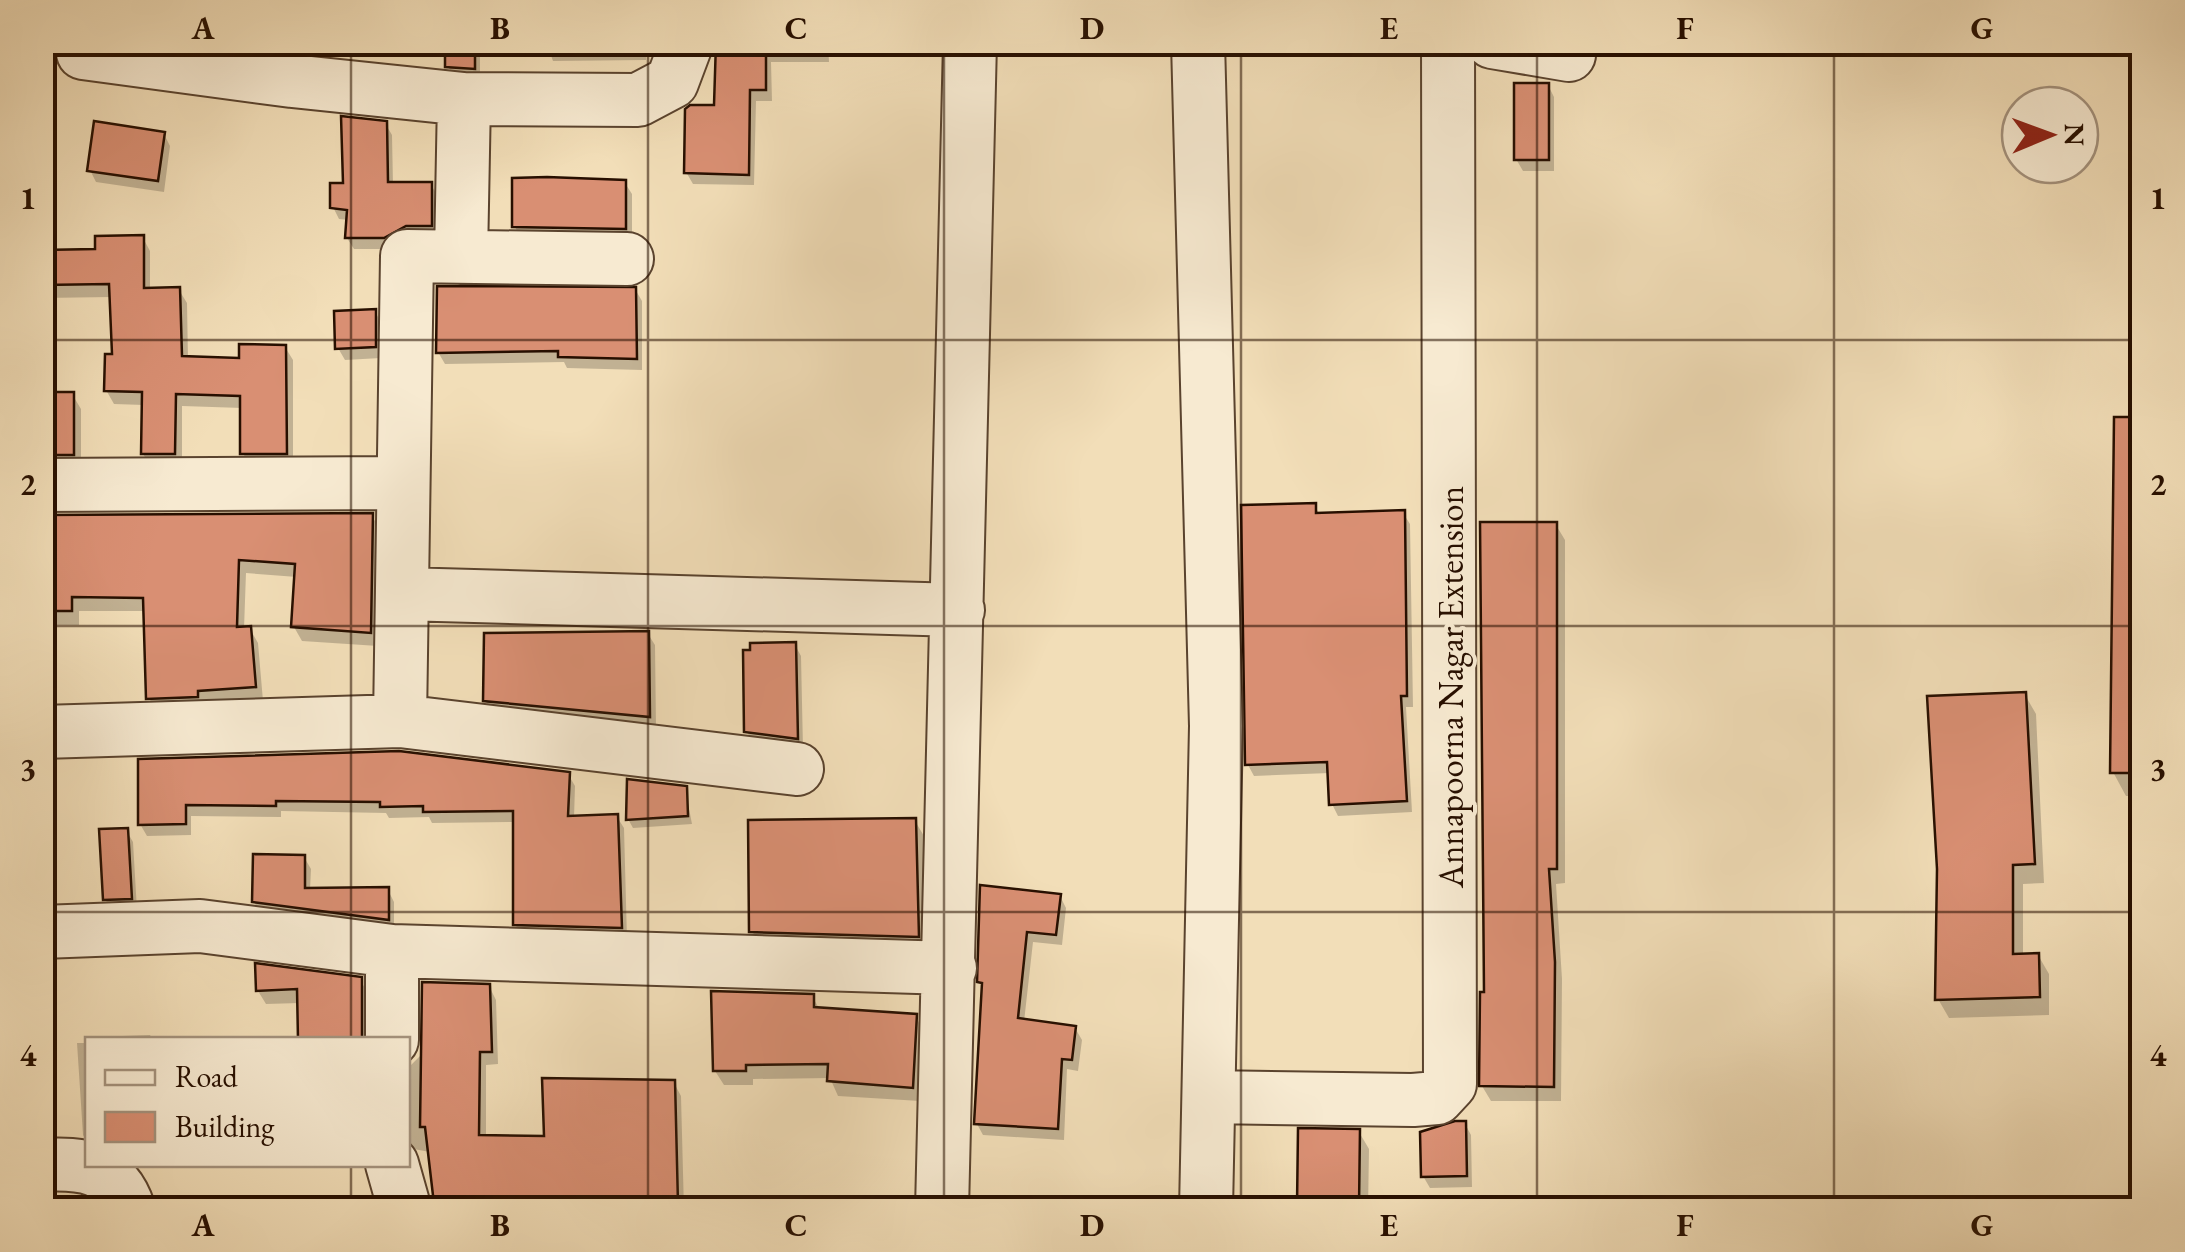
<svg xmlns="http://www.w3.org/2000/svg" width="2185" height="1252" viewBox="0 0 2185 1252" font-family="'EB Garamond',serif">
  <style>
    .shadow { fill: #0003 }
    .building { fill: #d98f73; stroke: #270f00; stroke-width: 2.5 }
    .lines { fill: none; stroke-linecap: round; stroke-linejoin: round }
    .minor-casing { stroke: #5a432e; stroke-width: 56 }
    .minor { stroke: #f7ead1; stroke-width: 52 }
    .grid { fill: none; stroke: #270f00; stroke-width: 2.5; stroke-opacity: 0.55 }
    .labels { text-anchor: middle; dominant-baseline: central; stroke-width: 8; stroke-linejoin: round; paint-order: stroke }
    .street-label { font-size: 35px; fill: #270f00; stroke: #f7ead1 }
    .neatline { fill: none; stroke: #270f00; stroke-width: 4 }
    .grid-label { font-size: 32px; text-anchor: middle; font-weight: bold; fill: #270f00 }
  </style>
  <rect width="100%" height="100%" fill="#f2deb8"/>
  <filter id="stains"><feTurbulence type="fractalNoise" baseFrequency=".002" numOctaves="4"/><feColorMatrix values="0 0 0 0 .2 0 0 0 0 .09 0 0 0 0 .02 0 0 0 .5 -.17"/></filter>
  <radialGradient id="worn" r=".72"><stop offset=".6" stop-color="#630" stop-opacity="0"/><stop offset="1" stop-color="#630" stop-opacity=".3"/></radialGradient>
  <path class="shadow" d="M447,42H480V80L454,78L448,66Z
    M546,42H646V60L553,61Z
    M719,42H828L829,62H771L772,101H756L754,185L693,184L686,172L717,108Z
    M1548,85L1554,97V171H1523L1516,159Z
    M385,123L392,135L393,185H431L438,196L437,237L391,249H354L347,238L349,220L339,219L333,207Z
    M164,134L170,146L164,192L96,182L90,170Z
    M625,183L632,194V240L521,238L515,227Z
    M143,238L150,251V291L179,290L187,303L188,359L242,361L285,347L293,360V466L250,467L243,453L242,408L182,406V467H151L143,454L144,405L114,404L106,390L114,356L112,297L42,298V252L98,251Z
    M635,289L642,301V370L567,368L564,362L445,364L438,352Z
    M375,311L381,323V358L345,360L338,348Z
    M2142,387V796H2126L2113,772Z
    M72,394L81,409V469L42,472V404Z
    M1315,506L1320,515L1403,513L1410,524L1413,707H1406L1412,812L1338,816L1332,804L1330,773L1254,776L1248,765Z
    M372,516L380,530L378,646L302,641L294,627L297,577L246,573L244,629H250L258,643L263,701L157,712L149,698L146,611H79V625H42V517Z
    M1556,525L1565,540V883L1556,884L1562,979L1561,1101H1491L1482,1086L1487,995Z
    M648,634L655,645L656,728L492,712L485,700Z
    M795,645L801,656L803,749L754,744L747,732Z
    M2025,695L2036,714L2044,883L2023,884V956L2038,955L2049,974V1015L1949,1018L1938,999L1939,869Z
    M140,762L568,774L575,786L574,818L617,817L624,828L627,939L522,936L515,924V822L432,823L429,817L389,818L386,813L281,811V817L191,816V835L147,836L140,824Z
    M685,788L692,824L633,828L628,819Z
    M915,821L924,836L926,952L761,947L752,931Z
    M126,830L133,842L137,910L112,911L105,899Z
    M304,857L311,869L310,890H388L394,902V931L261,914L254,902Z
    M1060,896L1066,908L1062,945L1033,942L1024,1022L1075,1028L1082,1040L1078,1071L1067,1069L1064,1140L983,1135L977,1124L984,989L980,982Z
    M360,980L368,993L371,1040H300V1003L266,1004L258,991Z
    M424,984L489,986L496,1000L498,1064L486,1065V1138L547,1139L674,1083L681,1096L684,1210H440L430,1152L408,1148V1068L421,1055Z
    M812,996L820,1010L915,1016L924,1031L920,1101L838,1096L830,1078L753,1079V1085H724L715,1071Z
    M150,1035L153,1040H122V1036Z
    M77,1043H88V1143L83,1135Z
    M1465,1124L1471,1135L1472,1187L1430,1188L1423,1176Z
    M1300,1131L1359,1132L1369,1149L1368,1210H1299Z"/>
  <path class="building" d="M445,42H475V69L445,67Z
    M716,42H766V90H750L749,175L684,173L685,109L690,105H714Z
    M1514,83H1549V160H1514Z
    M341,116L387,121L388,182H432V226H406L384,238H345L347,210L330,208V183H343Z
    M94,121L165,132L158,181L87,171Z
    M547,177L626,180V229L512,227V178Z
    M144,235V288L180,287L182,356L239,358V344L286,345L287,454H240V396L176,394L175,454H141L142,392L104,391L105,354H112L109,284L42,285V250L95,249V236Z
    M437,286L636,287L637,359L558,357V351L436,353Z
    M376,309V347L335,349L334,311Z
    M42,392H74V455H42Z
    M2114,417H2142V773H2110Z
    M1316,503V513L1405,510L1407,696H1401L1407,801L1329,805L1327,762L1245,765L1241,505Z
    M373,513L371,633L291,627L295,564L239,560L237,627L251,626L256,687L198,691V697L146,699L143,598L72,597V611H42V515Z
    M1480,522H1557V869H1549L1555,962L1554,1087L1479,1086L1480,992H1484Z
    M649,631L650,717L483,701L484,633Z
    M796,642L798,739L744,732L743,650H750V643Z
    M2026,692L2035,864L2013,865V954L2039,953L2040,997L1935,1000L1937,869L1927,696Z
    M399,751L570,772L568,816L618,814L622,928L513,925V811L423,812V806L380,807V802L276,801V806L186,805V824L138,825V759Z
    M627,779L687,786L688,816L626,820Z
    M916,818L919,937L749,932L748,820Z
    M128,828L132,899L103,900L99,829Z
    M253,854L305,855V888L389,887V920L252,902Z
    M980,885L1061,894L1056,935L1027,932L1018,1018L1076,1026L1072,1060L1062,1059L1058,1129L974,1124L982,983L977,982Z
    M255,963L362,977V1040H298L297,989L256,991Z
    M422,982L490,984L492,1052H480L479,1135L544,1136L542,1078L675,1080L678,1204L508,1203L509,1199L434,1204L425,1127H420Z
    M711,991L814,994V1007L917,1014L913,1088L827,1081L828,1064L746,1065V1071H713Z
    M1455,1121H1466L1467,1176L1421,1177L1420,1132Z
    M1298,1128L1360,1129L1359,1207L1297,1206Z"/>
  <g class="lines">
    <g class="minor-casing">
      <path id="minor" d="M85,42L83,53L292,81L464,99L461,257
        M1198,42L1216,726L1206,1210
        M1492,42L1569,55
        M464,99L638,100L672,82L687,42
        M42,485L403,483
        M402,594L958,610
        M400,721L797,769
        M42,732L400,721L407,256L627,259
        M42,932L200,926L392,951
        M392,1040V951L950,968
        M1209,1097L1413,1100L1437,1098L1450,1084L1448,42
        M392,1164L405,1210
        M42,1165C83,1163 115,1166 129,1210
        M942,1210L970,42"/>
    </g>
    <use href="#minor" class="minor"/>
  </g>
  <path class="grid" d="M351,42V1040M648,42V1210M944,42V1210M1241,42V1210M1537,42V1210M1834,42V1210M42,340H2142M42,626H2142M42,912H2142M351,1164V1210"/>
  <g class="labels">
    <g class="street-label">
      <text transform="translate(1450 687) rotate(-90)">Annapoorna Nagar Extension</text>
    </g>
  </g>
  <rect width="2185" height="1252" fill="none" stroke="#f2deb8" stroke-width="110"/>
  <rect x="85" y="1037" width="325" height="130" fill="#f7ead1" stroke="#a4927d" stroke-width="2.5"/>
  <rect x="105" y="1070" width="50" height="15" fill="#f7ead1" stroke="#a4927d" stroke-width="2.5"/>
  <text x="175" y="1087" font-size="30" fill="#270f00">Road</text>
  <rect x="105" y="1112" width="50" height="30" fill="#d98f73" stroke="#a4927d" stroke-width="2.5"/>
  <text x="175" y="1137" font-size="30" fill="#270f00">Building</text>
  <g transform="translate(2050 135) rotate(89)"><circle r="48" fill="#f7ead1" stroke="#a4927d" stroke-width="2.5"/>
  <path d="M0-8L18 38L0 25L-18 38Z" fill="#8f2418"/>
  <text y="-15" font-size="28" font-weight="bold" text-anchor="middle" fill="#270f00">N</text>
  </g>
  <rect x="55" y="55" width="2075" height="1142" class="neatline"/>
  <g class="grid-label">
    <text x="203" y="39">A</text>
    <text x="500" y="39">B</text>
    <text x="796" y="39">C</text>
    <text x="1092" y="39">D</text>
    <text x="1389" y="39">E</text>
    <text x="1685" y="39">F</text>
    <text x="1982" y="39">G</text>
    <text x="28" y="209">1</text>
    <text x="2158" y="209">1</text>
    <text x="28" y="495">2</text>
    <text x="2158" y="495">2</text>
    <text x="28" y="780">3</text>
    <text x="2158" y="780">3</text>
    <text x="28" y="1066">4</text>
    <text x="2158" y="1066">4</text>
    <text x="203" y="1236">A</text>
    <text x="500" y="1236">B</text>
    <text x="796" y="1236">C</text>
    <text x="1092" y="1236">D</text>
    <text x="1389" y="1236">E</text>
    <text x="1685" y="1236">F</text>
    <text x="1982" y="1236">G</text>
  </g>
  <rect width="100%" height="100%" filter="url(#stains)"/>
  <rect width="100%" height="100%" fill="url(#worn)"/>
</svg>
